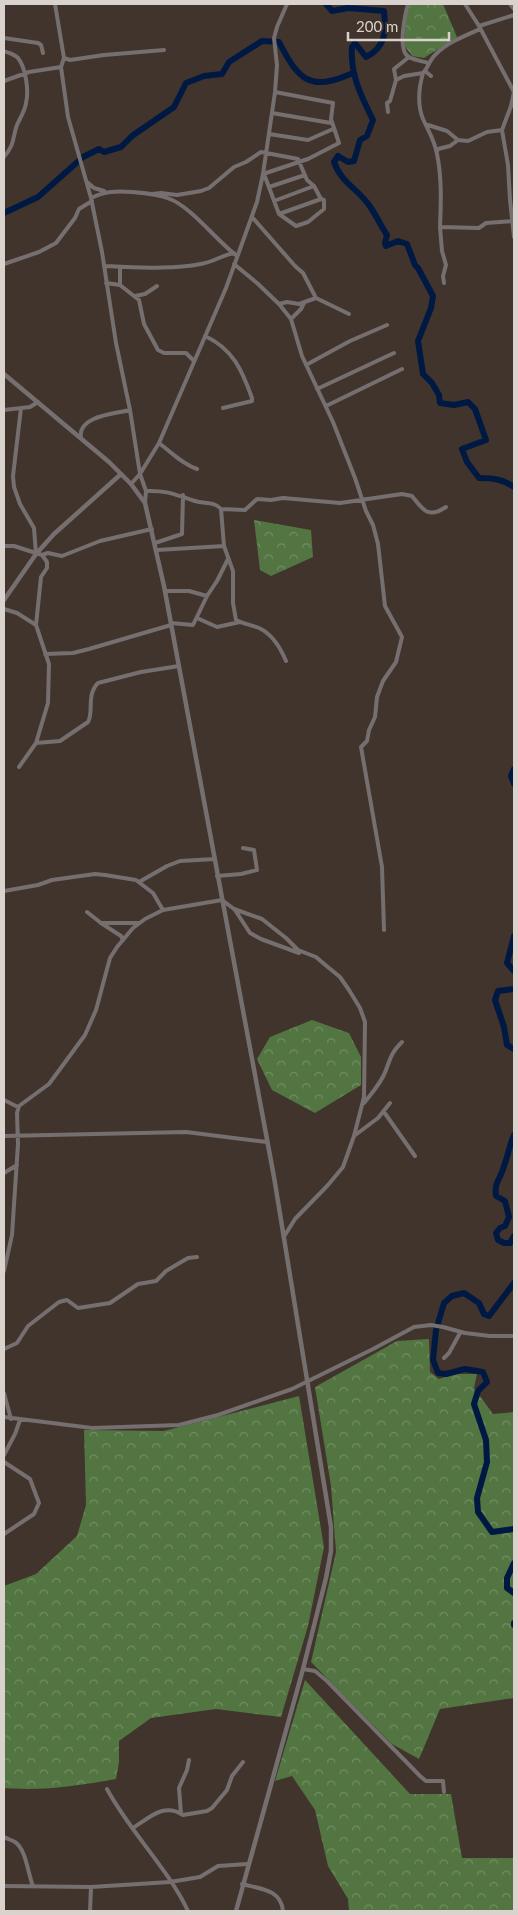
<svg xmlns="http://www.w3.org/2000/svg" width="518" height="1915" viewBox="0 0 518 1915" font-family="Lato,sans-serif">
  <style>
    .forest { fill: url(#forest-crowns) }
    .lines { fill: none; stroke-linecap: round; stroke-linejoin: round }
    .river { stroke: #001943; stroke-width: 6 }
    .minor { stroke: #766f70; stroke-width: 4 }
    .tertiary { stroke: #766f70; stroke-width: 4.5 }
  </style>
  <defs>
    <pattern id="forest-crowns" width="20" height="18" patternUnits="userSpaceOnUse" patternTransform="scale(1.25)"><rect width="20" height="18" fill="#527541"/><path d="M2 6a3 3 0 1 1 6 0M12 15a3 3 0 1 1 6 0" fill="none" stroke="#728e64"/></pattern>
  </defs>
  <rect width="100%" height="100%" fill="#40342d"/>
  <path class="forest" d="M410,4H435L438,5L443,4L457,37L424,58L412,56L404,45L406,19Z
    M254,520L311,530L313,557L271,576L260,570Z
    M312,1020L349,1033L361,1057V1085L315,1113L272,1090L257,1059L270,1037Z
    M429,1339L430,1372L439,1379L454,1374H477L474,1388L493,1414L514,1412V1698L440,1709L419,1759L392,1744L311,1662L336,1552L331,1486L315,1387L397,1341Z
    M299,1396L324,1547L308,1626L281,1717L216,1709L151,1718L119,1741V1762L116,1779C76,1786 45,1791 4,1788V1586L36,1574L77,1536L86,1505L84,1430L164,1431Z
    M305,1680L410,1794H451L462,1858H514V1911H349L348,1899L328,1866L315,1810L292,1776L275,1781Z"/>
  <g class="lines">
    <path class="river" d="M326,4L332,11L348,8L384,11C386,32 386,47 366,57L355,43L352,47C350,74 361,96 373,120L367,136L360,140L354,161L348,162L338,156L334,162C341,183 360,190 371,208C377,217 381,226 387,235L385,243L386,246L398,241L407,244L415,265L418,268L433,296L431,308L418,341L423,374L432,383L439,395L440,403L454,405L468,402L475,409L486,440L462,449L467,462L479,478C493,478 502,479 514,487
      M4,213L38,197L83,157L99,149L104,152L121,147L132,136L174,107L186,83L204,76L222,74L229,62L262,41L279,42C299,81 310,92 353,73
      M514,769L511,776L514,784
      M514,936L507,963L514,971
      M514,989L498,991L495,1000L504,1027L507,1045L514,1049
      M514,1135C509,1146 508,1156 504,1166C501,1179 494,1181 496,1196L505,1201L509,1217L505,1226L500,1228L496,1233L498,1240L504,1243H510L514,1236
      M514,1283L489,1316L484,1314L479,1303L464,1293L452,1296L444,1303L436,1330L433,1360L438,1373L446,1374L465,1369L483,1372L487,1382L478,1391L474,1404L486,1440L487,1462L477,1498L478,1512L492,1532L514,1529
      M514,1563L507,1578V1588L514,1593
      M514,1623V1625"/>
    <path class="minor" d="M55,4L64,58L61,67L68,117L91,198L102,252L116,343L130,410L140,474L146,491L145,503
      M408,4C405,15 397,51 409,57C414,60 422,61 428,63
      M465,4L479,26L514,92L511,106L502,130L508,165L510,200L514,237
      M510,4L514,9
      M479,26L514,15
      M4,38L38,43L41,45L43,53
      M4,51C8,53 14,54 18,58C26,68 29,91 26,103C25,111 20,118 17,125C12,139 15,144 4,157
      M64,58L70,60L104,55L164,50
      M425,71L431,76
      M423,73C419,87 417,104 423,119C428,130 435,141 437,154C442,178 441,203 440,227L479,228L486,223L512,221
      M396,80L394,69L409,57
      M4,81L29,72L61,67
      M388,112L387,103L390,101L396,80L404,76L423,73C429,67 429,60 436,54C448,42 465,36 480,29
      M272,113L331,123
      M428,125L447,131L458,140L450,146L438,149L437,151
      M269,134L308,140L333,129
      M458,140L468,141L487,132L502,130
      M263,174L308,159L339,143L331,119L333,103L275,92
      M87,182L94,188L104,191
      M269,187L305,175
      M152,194L161,193L177,195L201,191L209,188L234,167L246,162L261,152L298,159L307,180L314,186L321,199L324,200V209L308,222L296,226L279,214L264,174
      M91,198C105,191 117,191 132,192C145,193 158,194 170,199C191,207 217,241 237,256
      M274,201L314,186
      M279,214L321,199
      M252,217L295,266L303,273L316,298
      M440,227L442,251L446,265L443,276L444,283
      M4,264L39,252L56,243L75,218L79,209L92,201
      M234,264L257,283L279,304L291,319L302,356L333,422L355,478L366,511L373,525L378,544L385,606L402,637L396,662L383,681L377,697L375,717L369,730L367,741L361,747L382,867L384,930
      M104,266C136,267 170,270 201,264C214,262 222,255 234,253
      M106,283L120,285L139,300L144,324L158,350L164,353H186L194,361
      M120,285V267
      M135,296L145,294L157,286
      M279,304L287,302L299,304L316,298L349,314
      M291,319L301,309L304,303
      M205,336C233,349 242,370 252,398V401L223,408
      M306,365L350,341L387,325
      M317,389L394,353
      M326,406L402,369
      M21,408L13,476L14,487L20,504L34,528L36,554
      M4,410L30,407L38,402
      M81,438C77,416 114,414 130,410
      M159,443C171,452 182,464 197,469
      M131,484L140,474L159,443L226,288L257,202L263,174L275,92L277,65L274,38L277,27L287,4
      M146,491C167,490 176,495 195,501C205,504 214,501 221,509
      M155,543L182,534L183,495
      M4,546H14L42,555L47,562V568L41,577L36,625
      M157,550L224,546
      M42,555L48,553L62,556L100,541L152,529
      M165,591H189L207,596L217,581L228,559
      M4,609L17,613L36,625L49,664L48,703L36,743
      M197,618L217,627L240,622
      M171,623L193,625L207,596
      M45,654L73,653L89,649L171,625
      M286,661C281,649 272,634 259,628C252,625 243,624 236,620L233,603V571L224,546L221,509L245,510L257,499L271,500L283,498L340,503L402,494L412,496C423,510 428,519 446,507
      M19,767L36,743L60,741L88,722C94,712 86,695 98,683L141,672L179,666
      M217,876L241,874L257,870L254,850L243,848
      M139,882L167,866L180,861L215,859
      M4,891L38,885L52,880L95,874L105,875L136,880L153,893L163,910
      M235,910L250,933L261,939L299,953
      M87,912L101,923H139
      M101,923L121,936L123,940
      M4,1100L18,1107
      M364,1103C372,1093 382,1082 386,1070C391,1057 391,1053 402,1042
      M384,1112L415,1156
      M4,1136L186,1132L267,1142
      M354,1136L378,1118L390,1103
      M4,1173L17,1165
      M4,1271L12,1235L18,1144L17,1113L19,1106L49,1084L85,1035L96,1010L110,958L117,947L133,928L145,919L163,910L222,900L234,909L262,919L286,938L298,950L316,957L323,963L340,977L349,990L360,1008L365,1022L364,1097L354,1136L343,1167L328,1185L295,1219L285,1235
      M4,1349L17,1343L28,1326L59,1302L67,1300L78,1308L110,1303L138,1284L156,1281L166,1271L188,1258L197,1257
      M444,1358L449,1353L460,1333
      M4,1393L11,1419
      M4,1417L92,1428L179,1425L218,1415L292,1389L373,1349L414,1327L431,1325L443,1327L465,1333L490,1336H514
      M4,1455L15,1434L20,1420
      M4,1462L30,1479L39,1503L34,1514L4,1534
      M303,1669L315,1671L327,1681L420,1776L426,1781H443L444,1792
      M107,1789C130,1832 167,1867 188,1911
      M181,1814L179,1788L187,1770L189,1760
      M133,1828C149,1818 164,1802 183,1815L207,1811L212,1808L227,1790L232,1776L243,1762
      M4,1837C7,1839 12,1840 15,1842C26,1849 28,1874 33,1886
      M242,1884C260,1889 281,1889 283,1911
      M4,1886L91,1887L170,1882L200,1877L218,1866L247,1864
      M90,1911L91,1887"/>
    <path class="tertiary" d="M4,374L109,462L131,484L145,503L164,586L274,1177L331,1527V1551L326,1578L303,1669L236,1911
      M4,600L36,554L54,534L121,474"/>
  </g>
  <rect width="518" height="1915" fill="none" stroke="#d9d2cd" stroke-width="10"/>
  <path d="M348 32v8h101v-8" fill="none" stroke="#d9d2cd" stroke-width="2.5"/>
  <text x="356" y="32" font-size="15" fill="#d9d2cd" stroke="#40342d" stroke-width="4" paint-order="stroke">200 m</text>
</svg>
